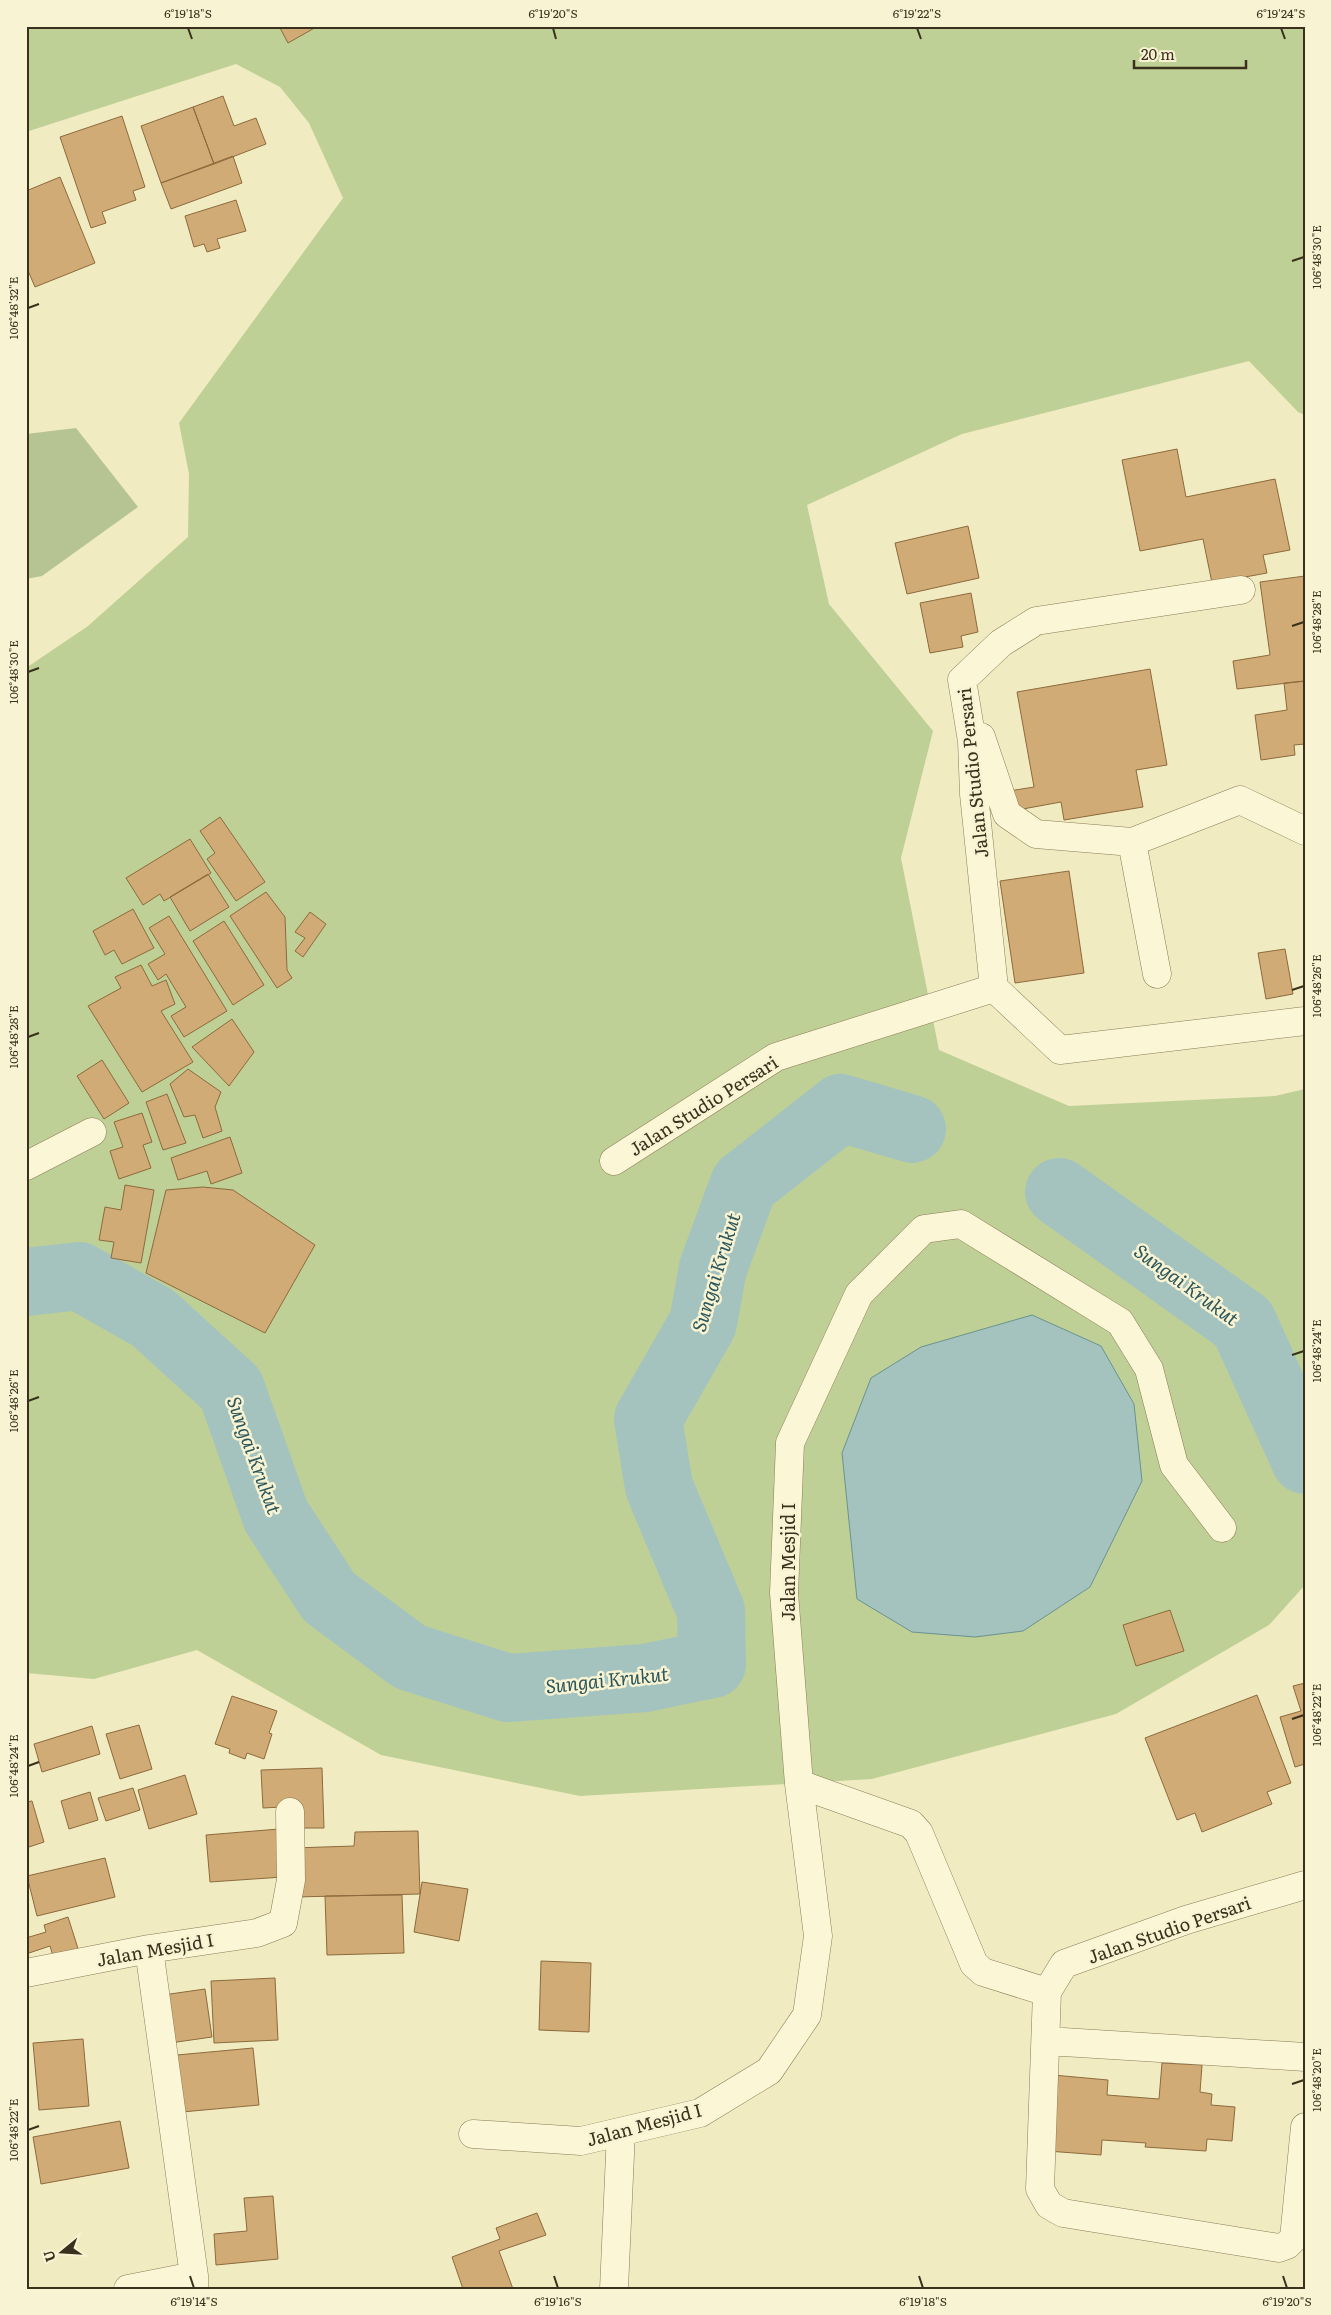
<svg xmlns="http://www.w3.org/2000/svg" width="1331" height="2315" viewBox="0 0 1331 2315" font-family="Literata,serif">
  <style>
    .green { fill: #bed095 }
    .cemetery { fill: #b6c494 }
    .water { fill: #a4c3bf; stroke: #6a928f }
    .lines { fill: none; stroke-linecap: round; stroke-linejoin: round }
    .river { stroke: #a4c3bf; stroke-width: 68 }
    .building { fill: #d1ab75; stroke: #8c6a3c }
    .minor-casing { stroke: #8c7c58; stroke-width: 29 }
    .minor { stroke: #fbf6d5; stroke-width: 28 }
    .ticks { fill: none; stroke: #3a301d; stroke-width: 2 }
    .labels { text-anchor: middle; dominant-baseline: central; stroke-width: 5; stroke-linejoin: round; paint-order: stroke }
    .street-label { font-size: 18px; fill: #3a301d; stroke: #f8f3d2 }
    .water-label { font-size: 19px; font-style: italic; fill: #2b565b; stroke: #f8f3d2 }
    .neatline { fill: none; stroke: #3a301d; stroke-width: 2 }
    .ticks-label { font-size: 12px; text-anchor: middle; fill: #3a301d }
  </style>
  <rect width="100%" height="100%" fill="#f1ebc2"/>
  <path class="green" d="M26,26H1305V415L1298,412L1249,361L962,434L807,505L829,604L933,731L901,858L939,1050L1069,1106L1275,1096L1305,1089V1585L1269,1625L1116,1714L872,1779L580,1796L381,1755L197,1650L94,1679L26,1673V668L88,626L188,537L189,474L179,423L343,198L309,123L280,87L236,64L26,132Z"/>
  <path class="cemetery" d="M76,428L138,507L42,576L26,579V434Z"/>
  <path class="water" d="M1032,1315L1101,1346L1134,1404L1142,1481L1090,1587L1023,1631L975,1637L912,1632L857,1599L842,1453L871,1378L921,1347Z"/>
  <g class="lines">
    <path class="river" d="M1059,1192L1243,1323L1305,1460
      M26,1282L79,1276L153,1318L231,1389L276,1516L329,1597L410,1657L508,1688L645,1678L712,1664L711,1611L659,1487L648,1419L703,1323L713,1268L744,1184L841,1108L912,1129"/>
  </g>
  <path class="building" d="M279,26H318L288,43Z
    M223,96L234,126L256,118L266,144L214,164L193,107Z
    M193,107L214,164L161,183L141,126Z
    M122,116L145,187L133,191L136,200L102,212L106,223L91,228L60,137Z
    M233,156L242,183L171,209L161,183Z
    M60,177L95,263L35,287L26,266V191Z
    M236,200L246,231L217,239L220,248L207,252L204,244L194,247L185,216Z
    M1177,449L1186,497L1275,479L1290,550L1263,555L1267,573L1212,583L1203,539L1140,551L1122,460Z
    M968,526L979,578L907,594L895,543Z
    M1305,576V681L1237,689L1233,661L1270,655L1260,582Z
    M971,593L978,632L961,636L963,647L930,653L920,603Z
    M1150,669L1167,765L1136,770L1143,807L1064,820L1061,802L1012,811L1009,791L1034,787L1017,692Z
    M1305,681V744L1294,745L1295,755L1261,760L1255,715L1287,710L1284,683Z
    M220,817L265,882L236,901L207,859L215,853L200,831Z
    M190,839L211,873L164,901L160,894L143,905L126,878Z
    M1069,871L1084,973L1015,983L1000,881Z
    M208,874L229,907L190,931L170,897Z
    M266,892L285,917L287,970L292,978L277,988L230,916Z
    M133,909L154,948L122,964L114,950L105,955L93,931Z
    M310,912L326,924L303,957L295,951L305,938L295,932Z
    M169,916L227,1011L184,1037L171,1016L186,1007L166,974L158,980L148,964L165,954L149,928Z
    M224,921L264,985L233,1005L193,941Z
    M1285,949L1293,994L1266,999L1258,953Z
    M141,965L152,986L166,980L175,1004L161,1011L193,1062L142,1092L88,1006L121,988L115,977Z
    M232,1019L254,1052L229,1086L192,1047Z
    M102,1060L129,1103L104,1119L77,1076Z
    M188,1069L221,1092L215,1107L222,1131L203,1138L195,1115L184,1117L170,1084Z
    M167,1094L186,1143L163,1150L146,1102Z
    M142,1113L152,1142L143,1145L151,1168L119,1179L110,1151L123,1147L114,1122Z
    M230,1137L242,1173L211,1184L207,1171L178,1180L171,1158Z
    M125,1185L154,1190L141,1263L111,1258L114,1242L99,1240L105,1207L121,1210Z
    M203,1187L233,1190L315,1245L265,1333L146,1273L166,1190Z
    M1170,1610L1184,1651L1136,1666L1123,1625Z
    M1305,1683V1764L1295,1767L1280,1717L1301,1711L1293,1686Z
    M1257,1695L1291,1783L1267,1792L1272,1804L1202,1832L1195,1813L1177,1820L1145,1738Z
    M232,1696L277,1711L269,1733L272,1734L264,1759L247,1753L245,1759L229,1753L230,1749L215,1744Z
    M139,1725L152,1769L120,1779L106,1734Z
    M92,1726L100,1754L42,1772L34,1744Z
    M322,1768L324,1828H301L300,1806L263,1808L261,1770Z
    M185,1775L197,1814L149,1829L138,1790Z
    M133,1788L140,1810L106,1821L98,1798Z
    M90,1792L98,1820L69,1829L61,1801Z
    M32,1801L44,1842L26,1848V1802Z
    M279,1829L283,1877L210,1882L206,1835Z
    M418,1831L420,1894L295,1897L293,1848L354,1846L355,1832Z
    M105,1858L115,1897L37,1916L27,1876Z
    M422,1882L468,1889L459,1941L414,1932Z
    M402,1895L404,1953L327,1955L325,1896Z
    M68,1917L81,1958L56,1966L50,1946L26,1954V1938L46,1932L44,1925Z
    M541,1961L591,1963L589,2032L539,2030Z
    M275,1978L278,2040L214,2043L211,1981Z
    M205,1989L212,2037L163,2044L156,1996Z
    M83,2039L89,2106L39,2110L33,2043Z
    M253,2048L259,2105L182,2112L177,2055Z
    M1162,2063L1202,2065L1200,2092L1212,2094L1211,2105L1235,2107L1232,2141L1207,2139L1206,2151L1145,2147L1146,2143L1102,2140L1101,2155L1047,2151L1053,2075L1108,2080L1107,2095L1159,2099Z
    M120,2121L129,2168L41,2184L33,2137Z
    M273,2196L278,2259L216,2265L214,2234L247,2231L244,2198Z
    M537,2213L546,2235L499,2251L513,2289H463L452,2257L500,2239L496,2228Z"/>
  <g class="lines">
    <g class="minor-casing">
      <path id="minor" d="M981,737L1007,814L1036,834L1132,842L1240,800L1305,831
        M1132,842L1157,974
        M994,988L974,794L972,741L962,680L1001,643L1036,621L1241,590
        M614,1161L776,1057L994,988L1060,1050L1305,1021
        M26,1166L92,1132
        M799,1784L911,1824L919,1833L974,1964L983,1972L1047,1992
        M149,1949L194,2276V2289
        M26,1973L149,1949L257,1933L283,1923L291,1880L290,1812
        M1047,1992L1040,2189L1049,2205L1063,2213L1279,2248L1287,2245L1294,2238L1305,2127
        M1047,1992L1064,1964L1186,1920L1305,1885
        M1047,2041L1305,2057
        M473,2134L581,2141L700,2113L769,2071L807,2015L818,1936L799,1784L784,1593L790,1443L859,1294L924,1229L961,1224L1120,1322L1149,1369L1174,1465L1222,1528
        M128,2289L194,2276
        M614,2289L621,2132"/>
    </g>
    <use href="#minor" class="minor"/>
  </g>
  <path class="ticks" d="M188,28L192,39M553,28L556,39M917,28L921,39M1281,28L1285,39M1292,261L1304,257M28,308L39,304M1292,626L1304,622M28,672L39,668M1292,990L1304,986M28,1037L39,1033M1292,1355L1304,1351M28,1401L39,1397M1292,1719L1304,1715M28,1766L39,1762M1292,2084L1304,2080M28,2130L39,2126M190,2276L194,2288M554,2276L558,2288M919,2276L923,2288M1283,2276L1287,2288"/>
  <g class="labels">
    <g class="street-label">
      <text transform="translate(972 773) rotate(-96)">Jalan Studio Persari</text>
      <text transform="translate(703 1105) rotate(-32)">Jalan Studio Persari</text>
      <text transform="translate(787 1562) rotate(-90)">Jalan Mesjid I</text>
      <text transform="translate(1169 1929) rotate(-19)">Jalan Studio Persari</text>
      <text transform="translate(155 1949) rotate(-10)">Jalan Mesjid I</text>
      <text transform="translate(644 2124) rotate(-15)">Jalan Mesjid I</text>
    </g>
    <g class="water-label">
      <text transform="translate(715 1272) rotate(-73)">Sungai Krukut</text>
      <text transform="translate(1187 1284) rotate(36)">Sungai Krukut</text>
      <text transform="translate(255 1455) rotate(70)">Sungai Krukut</text>
      <text transform="translate(607 1679) rotate(-6)">Sungai Krukut</text>
    </g>
  </g>
  <rect width="1331" height="2315" fill="none" stroke="#f8f3d2" stroke-width="55"/>
  <g transform="translate(62 2252) rotate(252)" stroke="#f8f3d2" stroke-width="4" paint-order="stroke">
  <path d="M0-4L9 19L0 12L-9 19Z" fill="#3a301d"/>
  <text y="-8" font-size="14" font-weight="bold" text-anchor="middle" fill="#3a301d">U</text>
  </g>
  <path d="M1134 60v8h112v-8" fill="none" stroke="#3a301d" stroke-width="2.5"/>
  <text x="1141" y="60" font-size="15" fill="#3a301d" stroke="#f8f3d2" stroke-width="4" paint-order="stroke">20 m</text>
  <rect x="28" y="28" width="1276" height="2260" class="neatline"/>
  <g class="ticks-label">
    <text x="188" y="18">6°19'18"S</text>
    <text x="553" y="18">6°19'20"S</text>
    <text x="917" y="18">6°19'22"S</text>
    <text x="1281" y="18">6°19'24"S</text>
    <text transform="translate(1317 257) rotate(-90)" y="4">106°48'30"E</text>
    <text transform="translate(14 308) rotate(-90)" y="4">106°48'32"E</text>
    <text transform="translate(1317 622) rotate(-90)" y="4">106°48'28"E</text>
    <text transform="translate(14 672) rotate(-90)" y="4">106°48'30"E</text>
    <text transform="translate(1317 986) rotate(-90)" y="4">106°48'26"E</text>
    <text transform="translate(14 1037) rotate(-90)" y="4">106°48'28"E</text>
    <text transform="translate(1317 1351) rotate(-90)" y="4">106°48'24"E</text>
    <text transform="translate(14 1401) rotate(-90)" y="4">106°48'26"E</text>
    <text transform="translate(1317 1715) rotate(-90)" y="4">106°48'22"E</text>
    <text transform="translate(14 1766) rotate(-90)" y="4">106°48'24"E</text>
    <text transform="translate(1317 2080) rotate(-90)" y="4">106°48'20"E</text>
    <text transform="translate(14 2130) rotate(-90)" y="4">106°48'22"E</text>
    <text x="194" y="2306">6°19'14"S</text>
    <text x="558" y="2306">6°19'16"S</text>
    <text x="923" y="2306">6°19'18"S</text>
    <text x="1287" y="2306">6°19'20"S</text>
  </g>
</svg>
